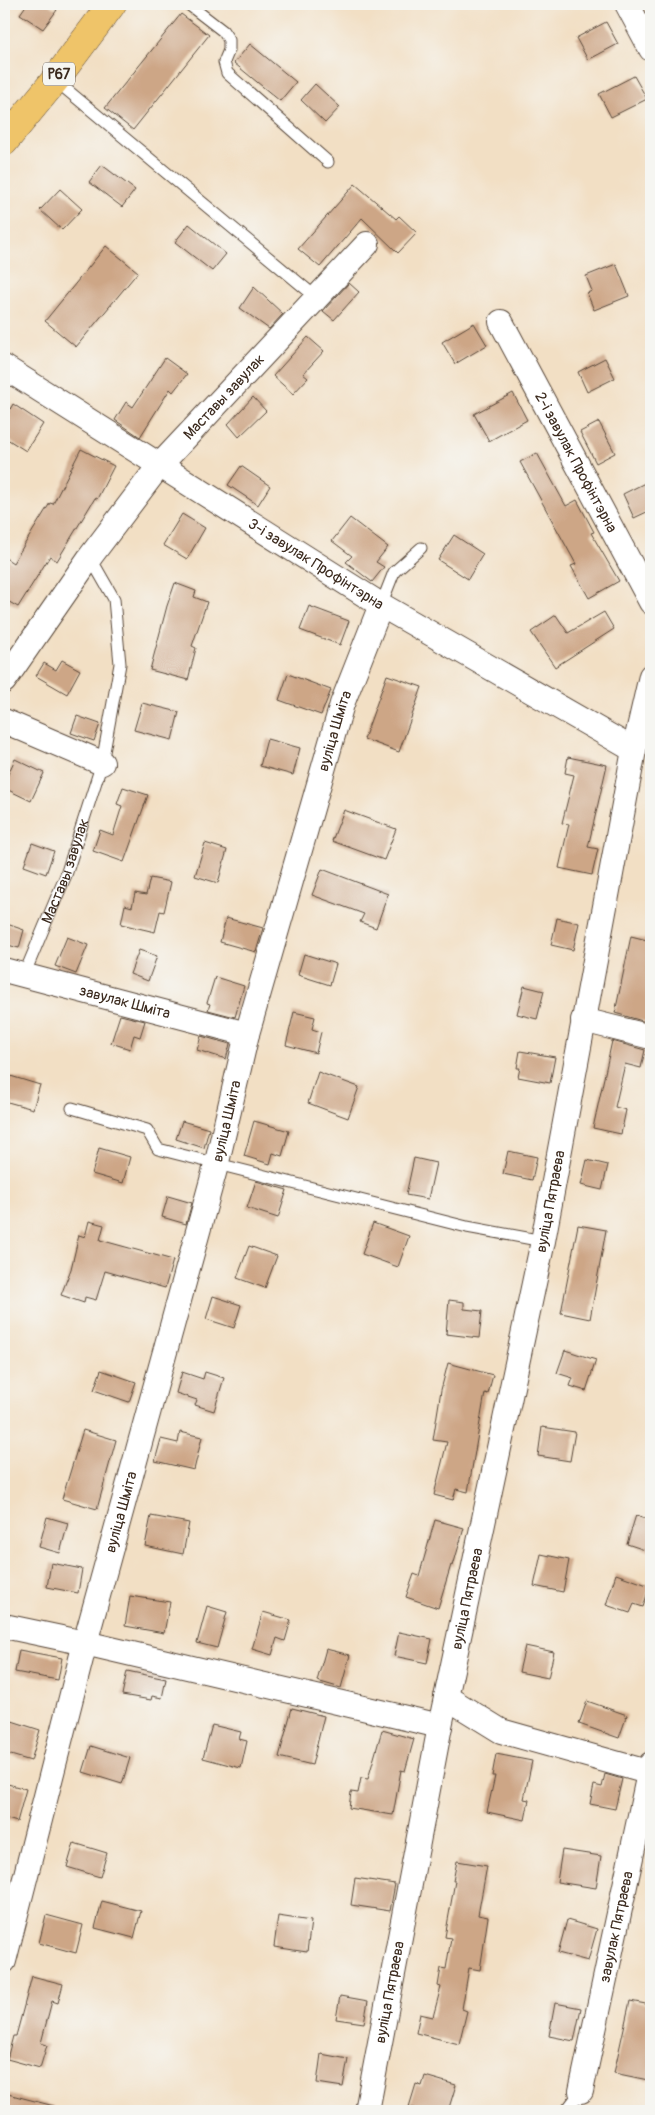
<svg xmlns="http://www.w3.org/2000/svg" width="655" height="2115" viewBox="0 0 655 2115" font-family="Pangolin,sans-serif">
  <style>
    .building { fill: #cda686 }
    .lines { fill: none; stroke-linecap: round; stroke-linejoin: round }
    .service-casing { stroke: #564537; stroke-width: 13 }
    .minor-casing { stroke: #564537; stroke-width: 26 }
    .primary-casing { stroke: #564537; stroke-width: 29 }
    .service { stroke: #fff; stroke-width: 11 }
    .minor { stroke: #fff; stroke-width: 24 }
    .primary { stroke: #efc469; stroke-width: 28 }
    .labels { text-anchor: middle; dominant-baseline: central; stroke-width: 4.5; stroke-linejoin: round; paint-order: stroke }
    .shield { fill: #f6f6f2; stroke: #73675e; stroke-width: 1 }
    .shield-label { font-size: 14px; font-weight: bold; fill: #3b2a1e }
    .street-label { font-size: 15px; fill: #3b2a1e; stroke: #f6f6f2 }
  </style>
  <rect width="100%" height="100%" fill="#f6f6f2"/>
  <filter id="ink" filterUnits="userSpaceOnUse"><feTurbulence type="fractalNoise" baseFrequency=".02" numOctaves="2"/><feDisplacementMap in="SourceGraphic" scale="10" xChannelSelector="R" yChannelSelector="G"/><feConvolveMatrix kernelMatrix="1 2 1 2 8 2 1 2 1" color-interpolation-filters="sRGB"/></filter>
  <filter id="wash" filterUnits="userSpaceOnUse"><feTurbulence type="fractalNoise" baseFrequency=".0096" numOctaves="4" result="noise"/><feDisplacementMap in="SourceGraphic" scale="20" xChannelSelector="R" yChannelSelector="G"/><feGaussianBlur stdDeviation="1.12" result="paint"/><feColorMatrix in="noise" values="0 0 0 0 0 0 0 0 0 0 0 0 0 0 0 0 0 1.4 0 .05"/><feComposite in="paint" operator="in"/></filter>
  <g filter="url(#wash)">
    <rect width="100%" height="100%" fill="#f2dfc4"/>
    <g id="blocks">
      <path class="building" d="M27,4H48L57,10L43,29L20,14Z
        M181,14L209,35L133,130L105,108Z
        M606,22L618,44L588,60L576,38Z
        M250,44L296,82L280,101L234,63Z
        M634,76L647,99L611,117L599,94Z
        M315,84L340,107L325,123L301,100Z
        M102,165L135,190L122,207L89,182Z
        M355,184L396,219L399,216L417,233L398,253L362,218L320,267L298,249Z
        M60,189L82,209L62,230L40,210Z
        M189,224L226,254L212,271L175,242Z
        M106,246L138,272L76,347L45,321Z
        M616,264L629,296L594,310L587,293L592,291L586,276Z
        M349,283L359,292L334,320L323,311Z
        M254,287L283,314L269,329L240,308Z
        M474,323L487,345L455,364L442,342Z
        M308,337L324,351L303,374L308,378L293,394L273,376Z
        M165,358L187,374L173,392L170,389L140,437L115,420L126,402L133,407Z
        M605,358L615,378L587,392L578,372Z
        M513,393L527,420L489,441L474,414Z
        M253,397L266,411L239,437L228,424Z
        M13,404L43,424L26,451L4,437V420Z
        M599,422L615,453L596,463L580,432Z
        M81,449L114,466L97,499L95,498L57,561L50,556L18,607L4,599V557L13,563L50,503L53,504Z
        M537,453L566,506L577,500L594,532L591,533L619,581L589,598L571,566L576,564L520,462Z
        M241,466L270,486L258,505L228,485Z
        M651,480V510L634,518L623,494Z
        M182,514L205,528L187,559L163,545Z
        M350,518L388,547L376,562L384,567L372,582L346,562L352,556L332,541Z
        M454,535L483,554L468,579L438,560Z
        M175,583L196,591L194,597L207,602L192,646L196,648L188,680L150,670L167,606Z
        M309,606L349,621L340,645L300,630Z
        M604,612L614,629L555,667L531,632L556,615L568,633Z
        M62,660L80,670L67,694L36,676L44,663L56,670Z
        M288,674L331,690L321,715L279,700Z
        M387,675L422,687L399,752L364,739Z
        M142,703L179,712L172,740L134,730Z
        M77,716L100,724L94,741L71,733Z
        M267,739L300,748L293,775L260,766Z
        M568,757L607,765L588,847L598,849L592,875L559,868L569,824L562,823L574,775L565,773Z
        M15,759L44,773L31,801L4,788V783Z
        M123,787L148,795L124,862L93,851L100,830L113,835L122,806L117,804Z
        M344,810L396,829L384,860L332,841Z
        M32,843L54,851L46,874L24,866Z
        M205,843L227,850L218,883L195,876Z
        M322,869L388,894L376,928L360,922L364,914L312,895Z
        M150,878L171,882L164,912L160,911L155,932L121,924L125,905L132,907L135,893L146,895Z
        M226,918L263,928L256,952L220,942Z
        M557,918L579,923L573,950L551,945Z
        M4,923L24,930L19,948L4,944Z
        M631,936L651,941V973L648,991L651,992V1000L646,1022L615,1013Z
        M67,937L88,945L76,974L55,966Z
        M139,950L157,956L148,981L130,974Z
        M304,954L336,964L330,985L298,975Z
        M215,977L244,986L235,1017L208,1010L210,1004L207,1003Z
        M524,986L544,991L537,1019L517,1014Z
        M294,1012L315,1017L312,1029L321,1032L316,1053L286,1045Z
        M120,1015L145,1021L140,1037L134,1035L130,1049L111,1043Z
        M201,1036L230,1044L226,1059L197,1050Z
        M612,1041L645,1050L641,1068L625,1064L615,1107L626,1110L621,1134L593,1128Z
        M520,1051L555,1057L550,1083L518,1077L520,1068H517Z
        M318,1072L359,1087L348,1118L308,1103Z
        M4,1074L40,1085L33,1109L4,1101Z
        M182,1121L209,1129L204,1148L176,1139Z
        M254,1121L289,1131L282,1156L273,1153L270,1164L244,1156Z
        M99,1148L130,1157L123,1183L92,1174Z
        M508,1151L537,1157L532,1180L503,1174Z
        M414,1158L436,1163L428,1199L406,1195Z
        M587,1160L608,1165L602,1190L581,1185Z
        M256,1181L287,1190L278,1218L247,1208Z
        M168,1196L192,1203L186,1224L162,1217Z
        M89,1221L104,1225L100,1240L173,1260L165,1288L105,1271L96,1300L85,1297L84,1303L61,1295L71,1269L79,1235L85,1237Z
        M373,1223L409,1236L398,1267L362,1254Z
        M578,1225L606,1230L590,1319L561,1313Z
        M249,1246L277,1256L265,1288L237,1278Z
        M213,1296L241,1305L234,1328L206,1319Z
        M449,1300L464,1302V1309L482,1311L479,1338L446,1334Z
        M565,1350L596,1360L586,1391L570,1386L573,1378L557,1373Z
        M448,1363L493,1375L488,1394L485,1393L468,1492L456,1489L453,1500L434,1495L447,1442L433,1440L441,1390Z
        M101,1370L136,1382L129,1402L94,1390Z
        M182,1372L203,1379L205,1372L224,1378L214,1411L195,1405L197,1400L176,1393Z
        M542,1427L575,1432L570,1461L538,1456Z
        M83,1430L116,1440L97,1509L62,1499Z
        M180,1432L202,1437L194,1470L155,1461L161,1439L178,1443Z
        M636,1515L651,1520V1552L627,1544Z
        M151,1516L189,1523L183,1554L145,1546Z
        M47,1517L68,1523L60,1553L39,1547Z
        M435,1520L464,1528L453,1566L451,1565L438,1608L406,1597L414,1574L419,1576Z
        M541,1554L569,1560L563,1592L534,1586Z
        M51,1563L82,1569L78,1593L47,1587Z
        M616,1574L650,1586L643,1607L634,1604L630,1613L606,1605Z
        M130,1596L170,1602L164,1633L125,1626Z
        M207,1606L227,1612L217,1648L197,1643Z
        M263,1612L291,1620L285,1641L277,1638L272,1655L252,1649Z
        M399,1632L432,1639L427,1663L394,1656Z
        M525,1646L554,1652L548,1678L519,1672Z
        M326,1649L350,1655L341,1688L317,1681Z
        M19,1650L62,1658L58,1680L15,1672Z
        M127,1671L166,1679L162,1698L152,1696L151,1700L122,1695Z
        M587,1701L627,1715L619,1738L579,1724Z
        M292,1708L324,1716L312,1765L279,1757Z
        M12,1721L40,1730L31,1761L4,1753Z
        M212,1725L241,1732L239,1739L247,1741L241,1768L203,1758Z
        M382,1730L414,1739L405,1771L401,1770L393,1815L349,1808L351,1792L358,1793L361,1778L368,1779Z
        M91,1746L130,1758L122,1784L83,1772Z
        M496,1754L532,1761L524,1799L529,1800L525,1820L487,1812L495,1776H492Z
        M605,1774L622,1779L615,1809L590,1804L594,1785L602,1787Z
        M4,1783L26,1789L17,1822L4,1818Z
        M74,1843L107,1853L100,1877L67,1867Z
        M562,1850L601,1856L596,1888L557,1882Z
        M457,1861L487,1866L478,1915L488,1917L480,1970L469,1968L462,2009L467,2011L459,2044L416,2033L420,2014L433,2017L441,1987L438,1986L441,1968L446,1969L451,1938L445,1937L455,1881H453Z
        M355,1878L395,1884L390,1911L351,1905Z
        M102,1901L141,1911L134,1938L95,1928Z
        M46,1915L83,1925L76,1953L39,1943Z
        M278,1916L311,1921L307,1952L274,1947Z
        M567,1920L597,1929L588,1961L558,1953Z
        M32,1976L63,1984L58,2003L52,2001L41,2043L47,2045L40,2068L7,2059L13,2036H16Z
        M340,1996L368,2001L364,2023L336,2019Z
        M630,2001L651,2005V2066L648,2080L614,2073Z
        M555,2003L581,2008L574,2041L549,2036Z
        M321,2054L348,2059L343,2087L317,2083Z
        M425,2076L456,2085L448,2111H424L409,2107L416,2084L422,2086Z
        M4,2093L54,2106L53,2111H4Z"/>
    </g>
  </g>
  <g filter="url(#ink)">
    <use href="#blocks" fill-opacity="0" stroke="#564537" stroke-width="1"/>
    <g class="lines">
      <g class="service-casing">
        <g id="service">
          <path d="M188,4L223,31L229,40V50L224,62L227,73L328,162"/>
          <path d="M55,80L317,298"/>
          <path d="M381,605L394,572L421,548"/>
          <path id="s1" d="M24,975L66,875L102,763L120,664L114,599L90,557"/>
          <path d="M72,1108L147,1130L158,1149L467,1227L543,1241"/>
          <path d="M566,2111L581,2091"/>
        </g>
      </g>
      <g class="minor-casing">
        <g id="minor">
          <path d="M627,4L651,49"/>
          <path id="s2" d="M501,322L651,602"/>
          <path id="s3" d="M4,367L381,605L634,750"/>
          <path id="s4" d="M4,681L90,557L159,466L367,244"/>
          <path d="M4,721L102,763"/>
          <path id="s5" d="M4,970L247,1034"/>
          <path d="M583,1020L651,1037"/>
          <path d="M4,1626L85,1643L440,1726"/>
          <path d="M446,1697L501,1731L651,1773"/>
          <path id="s6" d="M4,1961L85,1643L217,1162L247,1034L342,704L381,605"/>
          <path id="s7" d="M581,2091L651,1764"/>
          <path id="s8" d="M367,2111L440,1726L543,1241L634,750L651,676"/>
        </g>
      </g>
      <g class="primary-casing">
        <path id="primary" d="M4,142L55,80L112,4"/>
      </g>
      <use href="#service" class="service"/>
      <use href="#minor" class="minor"/>
      <use href="#primary" class="primary"/>
    </g>
  </g>
  <g class="labels">
    <rect class="shield" x="43" y="62.5" width="32" height="23" rx="4"/>
    <g class="shield-label">
      <text x="59" y="74">Р67</text>
    </g>
    <g class="street-label">
      <text stroke="none"><textPath href="#s4" startOffset="360">Маставы завулак</textPath></text>
      <text stroke="none"><textPath href="#s2" startOffset="159">2-і завулак Профінтэрна</textPath></text>
      <text stroke="none"><textPath href="#s3" startOffset="369">3-і завулак Профінтэрна</textPath></text>
      <text stroke="none"><textPath href="#s6" startOffset="1274">вуліца Шміта</textPath></text>
      <text stroke="none"><textPath href="#s1" startOffset="112">Маставы завулак</textPath></text>
      <text stroke="none"><textPath href="#s5" startOffset="125">завулак Шміта</textPath></text>
      <text stroke="none"><textPath href="#s6" startOffset="869">вуліца Шміта</textPath></text>
      <text stroke="none"><textPath href="#s8" startOffset="928">вуліца Пятраева</textPath></text>
      <text stroke="none"><textPath href="#s6" startOffset="464">вуліца Шміта</textPath></text>
      <text stroke="none"><textPath href="#s8" startOffset="522">вуліца Пятраева</textPath></text>
      <text stroke="none"><textPath href="#s7" startOffset="168">завулак Пятраева</textPath></text>
      <text stroke="none"><textPath href="#s8" startOffset="121">вуліца Пятраева</textPath></text>
    </g>
  </g>
  <rect width="655" height="2115" fill="none" stroke="#f6f6f2" stroke-width="20"/>
</svg>
